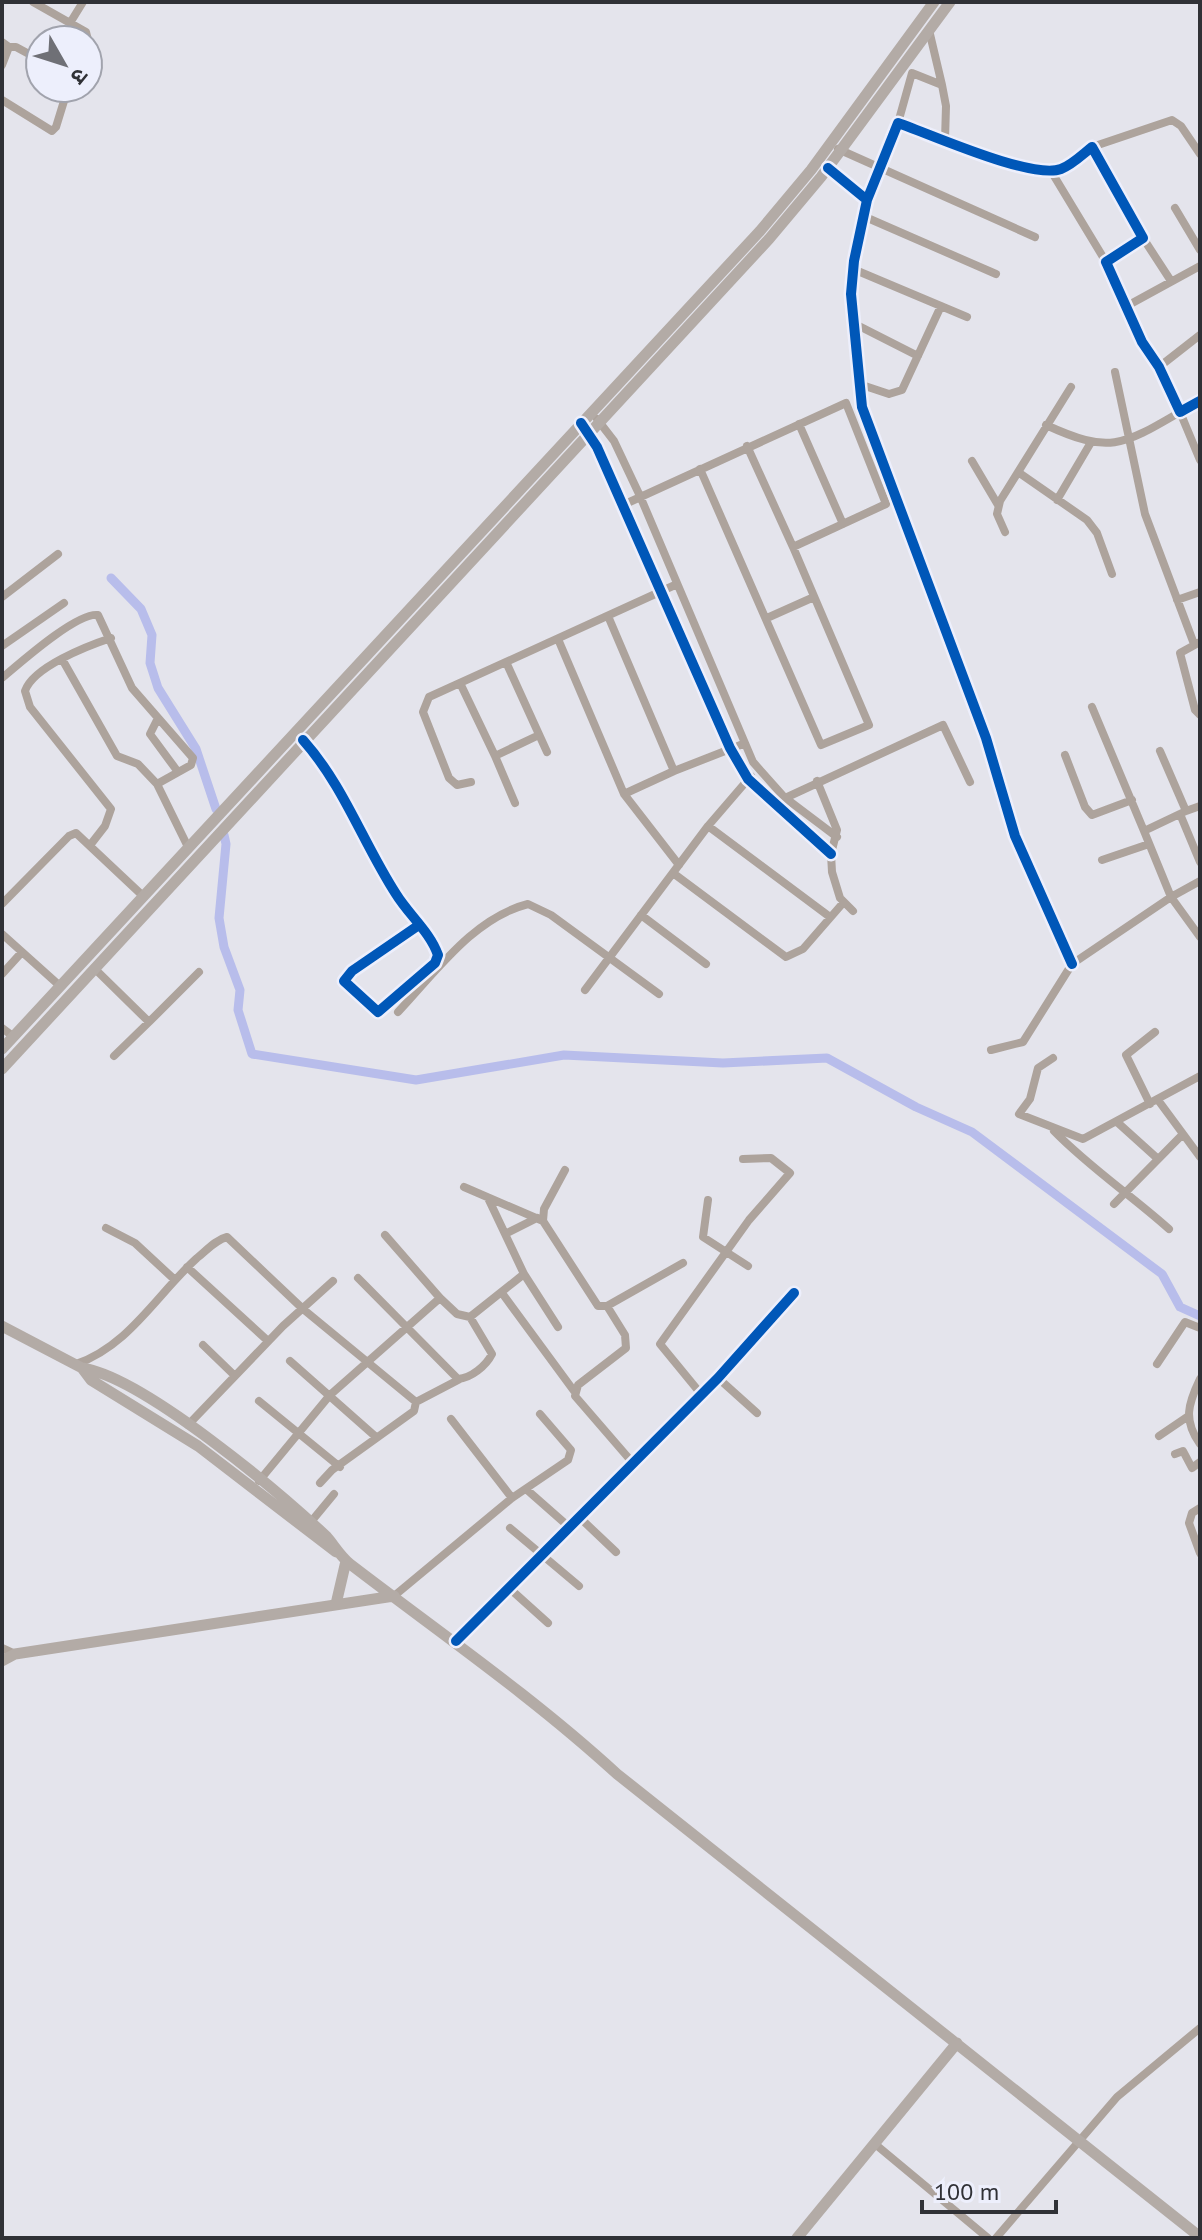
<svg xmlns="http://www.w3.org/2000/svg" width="1202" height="2240" viewBox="0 0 1202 2240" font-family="'PT Sans','Noto Sans Devanagari',sans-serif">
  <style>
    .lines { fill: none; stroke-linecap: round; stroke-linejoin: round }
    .canal { stroke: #b8bdeb; stroke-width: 9 }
    .street { stroke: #ada39c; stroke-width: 8 }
    .secondary { stroke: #b3aba6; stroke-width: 11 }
    .cycleway-casing { stroke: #edeffc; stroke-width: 15 }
    .cycleway { stroke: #0057b8; stroke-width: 10 }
  </style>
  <rect width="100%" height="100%" fill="#e4e4ec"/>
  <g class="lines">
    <path class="canal" d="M111,578L141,609L152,635L150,663L158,688L196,749L216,809
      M224,835L226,844L219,918L224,947L240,990L238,1010L252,1054L416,1080L564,1055L723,1063L827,1058L916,1107L972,1132L1162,1274L1180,1307L1200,1316"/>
    <path class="street" d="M33,2L86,32L88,40
      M70,23L83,2
      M2,42L9,47L2,65
      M9,47H16L40,60
      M942,85L946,106L945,140
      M2,100L52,131L56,127L68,88
      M898,123L912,73L942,85L929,30
      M1092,147L1172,120L1181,126L1200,154
      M838,149L1035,237
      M828,168L867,200L854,261L851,294L862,407L986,738L1015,836L1072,964
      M1051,171L1106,262
      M867,200L898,123C930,134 1032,180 1061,169C1072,165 1083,154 1092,147L1143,238L1106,262L1142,342L1159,367L1180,412L1200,401
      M1175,208L1200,250
      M863,216L996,274
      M1143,238L1171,281
      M853,269L967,317
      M1125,307L1200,266
      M853,323L918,356
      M1159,367L1200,335
      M1115,372L1145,514L1194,644
      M859,384L889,394L902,390L941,306
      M597,419L614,441L640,496L753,762L784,797L837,837
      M581,423L597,447L730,748L748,779L831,854
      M799,424L843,524
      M1046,425C1109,454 1122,446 1180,412L1200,460
      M972,461L998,505
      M700,469L821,745L869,725L793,547
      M1018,472L1087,520L1097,533L1112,574
      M1057,500L1090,444
      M623,505L846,403L886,504L793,547L747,446
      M1005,532L997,514L1000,501L1071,387
      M2,597L58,554
      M1177,600L1200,592
      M608,616L674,771L743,744
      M767,618L814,597
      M558,639L624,794
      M1200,642L1180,653L1195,710L1200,715
      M2,646L64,603
      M62,659L117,756L138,764L157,784L188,847
      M506,662L547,752
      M2,678C20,663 77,612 98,615L132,688L193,758L191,765L157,784
      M460,683L495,756L539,735
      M1092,707L1144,831L1186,811
      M158,718L150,734L178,772
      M303,740C344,786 363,843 396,894C409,915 430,932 438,955L435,963L378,1012L344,981L352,971L419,925
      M1160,751L1186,811L1200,806
      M1065,755L1085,807L1092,815L1132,800
      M495,756L515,803
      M674,771L624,794L679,865
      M817,781L837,830L831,854L832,872L840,898L853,911
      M471,782L457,785L449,778L423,712L429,697L675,585
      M783,799L943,725L970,782
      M1180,814L1200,862
      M708,826L830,917
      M1144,831L1171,897L1200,881
      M91,844L105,826L111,809L30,707L25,691C33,667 87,646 111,638
      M1102,860L1149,844
      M673,873L786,957L803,949L843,903
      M2,904L69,836L76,833L143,896
      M641,915L706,964
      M2,934L60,986
      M94,968L149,1022L199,972
      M2,974L22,952
      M585,990L708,826L751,776
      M398,1012C435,973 473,918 528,904L551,915L659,994
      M2,1028L14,1037
      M991,1050L1023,1042L1072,964L1171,897L1200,937
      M114,1056L149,1022
      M1053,1058L1038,1068L1030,1099L1019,1114L1083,1139L1200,1076
      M1158,1100L1200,1157
      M1150,1104L1126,1055L1155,1032
      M1117,1122L1158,1159
      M1054,1131C1089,1167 1131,1195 1169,1229
      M565,1170L544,1209L543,1221L598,1306H607L683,1263
      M464,1187L543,1221
      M488,1198L524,1274
      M708,1200L703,1237L748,1266
      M1114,1204L1182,1135
      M106,1228L135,1243L175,1280
      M505,1234L537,1218
      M385,1235L440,1298
      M187,1267L268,1341
      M358,1278L458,1379C471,1378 486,1366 492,1354L470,1317
      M502,1293L574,1391
      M607,1306L625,1335L626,1348L578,1385L575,1396L632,1462
      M203,1345L234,1375
      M290,1361L376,1437
      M76,1364C129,1346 157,1294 197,1258C207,1250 215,1240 227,1237L303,1309L416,1402
      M1157,1364L1185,1322L1200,1328
      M718,1378L757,1413
      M1200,1379C1188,1404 1183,1420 1200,1444
      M701,1394L660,1344L749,1220L790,1173L771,1158L743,1159
      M259,1401L340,1467
      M451,1419L512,1498
      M188,1425L283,1326L333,1281
      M1159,1436L1187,1417
      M1175,1454L1183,1451L1192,1468L1200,1462
      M259,1481L330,1395L440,1298L457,1314L470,1317L524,1274L558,1327
      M320,1483L332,1470L414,1411L416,1402L460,1379
      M526,1489L568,1526
      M1200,1508L1192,1513L1189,1523L1200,1553
      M578,1516L616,1552
      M310,1523L334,1494
      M510,1528L579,1586
      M508,1587L548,1623
      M394,1596L512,1498L568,1460L571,1450L540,1414
      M456,1641L718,1378L794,1293
      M2,1648L15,1654
      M875,2144L988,2238
      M996,2238L1117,2097L1200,2028"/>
    <path class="secondary" d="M2,1049L760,231L811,170L934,2
      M2,1069L769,239L821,177L950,2
      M2,1326L82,1368C143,1377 279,1492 326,1536C334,1545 340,1556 350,1564C440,1633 533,1697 617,1774L1200,2237
      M82,1368L91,1380L198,1446L336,1552
      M336,1604L346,1561
      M2,1661L15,1654L394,1596
      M797,2238L957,2043"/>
    <g class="cycleway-casing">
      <path id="cycleway" d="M828,168L867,200L854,261L851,294L862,407L986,738L1015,836L1072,964
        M867,200L898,123C930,134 1032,180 1061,169C1072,165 1083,154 1092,147L1143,238L1106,262L1142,342L1159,367L1180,412L1200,401
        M581,423L597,447L730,748L748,779L831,854
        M303,740C344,786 363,843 396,894C409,915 430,932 438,955L435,963L378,1012L344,981L352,971L419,925
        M456,1641L718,1378L794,1293"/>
    </g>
    <use href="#cycleway" class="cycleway"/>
  </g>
  <rect width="1202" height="2240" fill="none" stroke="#303136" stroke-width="8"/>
  <g transform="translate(64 64) rotate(129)"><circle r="38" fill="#edeffc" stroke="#a1a3ad" stroke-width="2"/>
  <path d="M0-6L14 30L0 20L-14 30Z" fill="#6f7076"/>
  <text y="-12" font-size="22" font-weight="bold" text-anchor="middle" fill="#303136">उ</text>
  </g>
  <path d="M922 2200v12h134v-12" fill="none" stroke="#303136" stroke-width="4"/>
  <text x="934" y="2200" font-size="24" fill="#303136" stroke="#edeffc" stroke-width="6" paint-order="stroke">100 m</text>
</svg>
